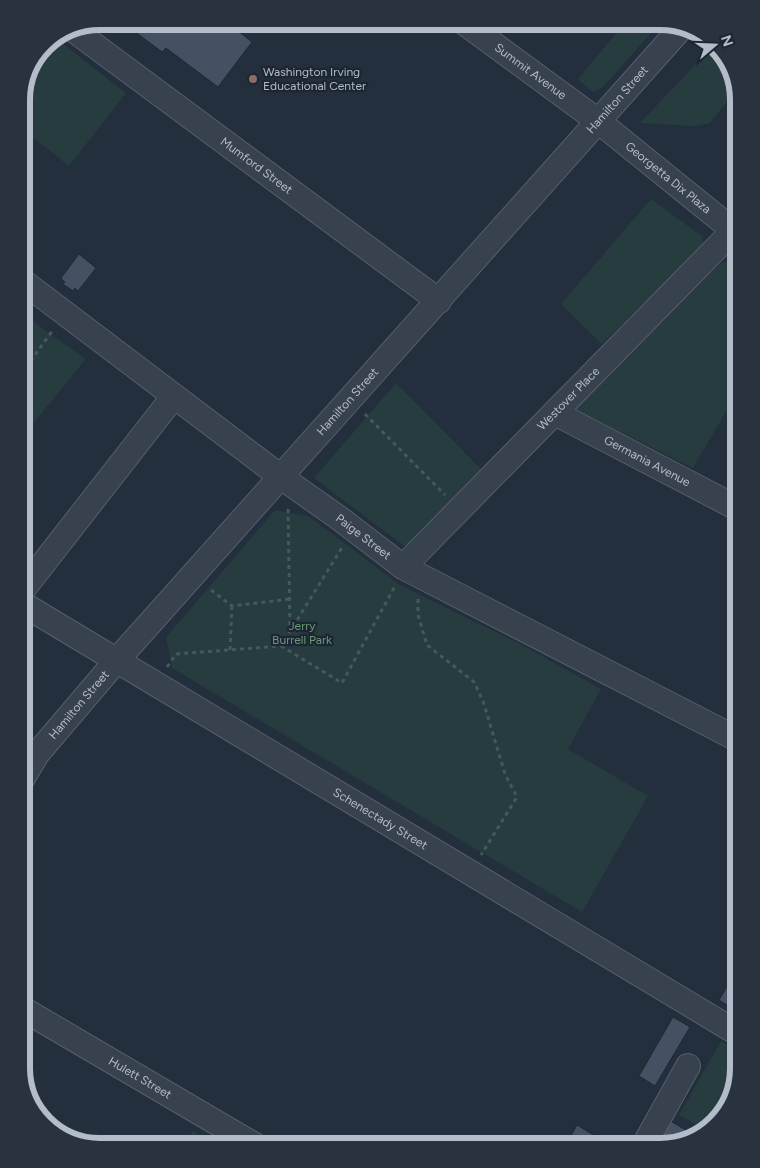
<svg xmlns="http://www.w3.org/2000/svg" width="760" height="1168" viewBox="0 0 760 1168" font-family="Figtree,sans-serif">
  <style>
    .green { fill: #263c3f }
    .building { fill: #455162; stroke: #1f2835 }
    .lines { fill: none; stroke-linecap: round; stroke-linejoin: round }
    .minor-casing { stroke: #565f6c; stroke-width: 26 }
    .path { stroke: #44595c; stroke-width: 3; stroke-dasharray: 4 4; stroke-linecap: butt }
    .minor { stroke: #38414e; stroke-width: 24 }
    .education-dot { fill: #8d6e63; stroke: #1d2633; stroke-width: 2 }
    .labels { text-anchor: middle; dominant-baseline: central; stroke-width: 4.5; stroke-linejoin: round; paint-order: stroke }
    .street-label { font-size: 12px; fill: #b4bcc9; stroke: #1d2633 }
    .poi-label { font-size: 12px; fill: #b4bcc9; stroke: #1d2633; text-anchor: start }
    .park-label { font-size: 12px; fill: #6b9a76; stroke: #1d2633 }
    .rim { fill: none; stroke: #b4bcc9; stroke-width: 6 }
  </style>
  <rect width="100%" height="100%" fill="#242f3e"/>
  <path class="green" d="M621,21H662L603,87L593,92L578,79L624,24Z
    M57,39L126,93L69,166L21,128V95L45,44Z
    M714,45L728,61L737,92L723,106L710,123L695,126L640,123Z
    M651,199L702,236L703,245L602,344L561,304Z
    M732,261L739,266V389L693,468L575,409L650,330L721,263Z
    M28,318L86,359L21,438V327Z
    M396,383L481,469L407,548L314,478Z
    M275,510L308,516L400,585L522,645L601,689L568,749L648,796L582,912L172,668L166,637Z
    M721,1041L739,1052V1068L728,1108L706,1130L679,1115Z
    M193,1131L219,1147H184Z"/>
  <path class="building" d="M132,21H225L252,42L218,87L166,48L162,52L130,28Z
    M79,254L96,268L78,291L75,288L73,291L63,284L65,282L61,278Z
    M739,967V1007L737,1011L719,1000Z
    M673,1017L690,1027L655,1086L639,1076Z
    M667,1119L686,1130L678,1142L660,1147H651Z
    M577,1125L613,1147H569L566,1145Z"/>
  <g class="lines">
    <g class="minor-casing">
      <g id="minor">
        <path id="s1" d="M462,21L598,121L739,235"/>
        <path id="s2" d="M75,31L439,301"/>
        <path id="s3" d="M21,280L281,477L339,518L403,567L739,740"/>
        <path id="s4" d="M555,413L739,509"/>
        <path id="s5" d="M403,567L733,231"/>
        <path d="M21,592L174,396"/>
        <path id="s6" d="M21,603L739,1034"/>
        <path id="s7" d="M21,781L37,754L117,660L682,27"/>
        <path id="s8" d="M21,1008L258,1147"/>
        <path d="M643,1147L688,1066"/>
      </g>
    </g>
    <path class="path" d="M21,374L53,330
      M365,414L445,495
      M288,509L290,630
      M211,590L232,606L290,599
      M418,599V615L427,645L474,682L483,701L505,774L517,797L481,855
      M281,646L342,683L395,586
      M230,650L232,606
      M167,667L176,654L281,646L343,546"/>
    <use href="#minor" class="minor"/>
  </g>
  <circle class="education-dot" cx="253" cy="79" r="5"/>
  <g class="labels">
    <g class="street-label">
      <text stroke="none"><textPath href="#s1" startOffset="85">Summit Avenue</textPath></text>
      <text stroke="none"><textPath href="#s7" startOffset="906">Hamilton Street</textPath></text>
      <text stroke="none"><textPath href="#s2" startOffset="226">Mumford Street</textPath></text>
      <text stroke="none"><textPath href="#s1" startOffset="259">Georgetta Dix Plaza</textPath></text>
      <text stroke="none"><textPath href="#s5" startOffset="236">Westover Place</textPath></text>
      <text stroke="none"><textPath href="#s7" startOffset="501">Hamilton Street</textPath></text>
      <text stroke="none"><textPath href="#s4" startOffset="104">Germania Avenue</textPath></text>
      <text stroke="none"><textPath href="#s3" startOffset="428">Paige Street</textPath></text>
      <text stroke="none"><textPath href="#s7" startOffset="96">Hamilton Street</textPath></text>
      <text stroke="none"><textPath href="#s6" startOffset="419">Schenectady Street</textPath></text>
      <text stroke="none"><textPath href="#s8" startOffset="138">Hulett Street</textPath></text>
    </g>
    <g class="poi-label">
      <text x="263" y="72">Washington Irving<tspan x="263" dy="14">Educational Center</tspan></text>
    </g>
    <g class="park-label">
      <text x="302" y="626">Jerry<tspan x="302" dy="14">Burrell Park</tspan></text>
    </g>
  </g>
  <path d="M0 0H760V1168H0ZM100 30H660A70 70 0 0 1 730 100V1068A70 70 0 0 1 660 1138H100A70 70 0 0 1 30 1068V100A70 70 0 0 1 100 30Z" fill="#29323f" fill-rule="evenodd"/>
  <path class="rim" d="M100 30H660A70 70 0 0 1 730 100V1068A70 70 0 0 1 660 1138H100A70 70 0 0 1 30 1068V100A70 70 0 0 1 100 30Z"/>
  <g transform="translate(715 45) rotate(71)" stroke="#1d2633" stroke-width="4" paint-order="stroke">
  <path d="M0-4L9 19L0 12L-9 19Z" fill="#b4bcc9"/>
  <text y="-8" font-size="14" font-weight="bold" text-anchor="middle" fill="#b4bcc9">N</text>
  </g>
</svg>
